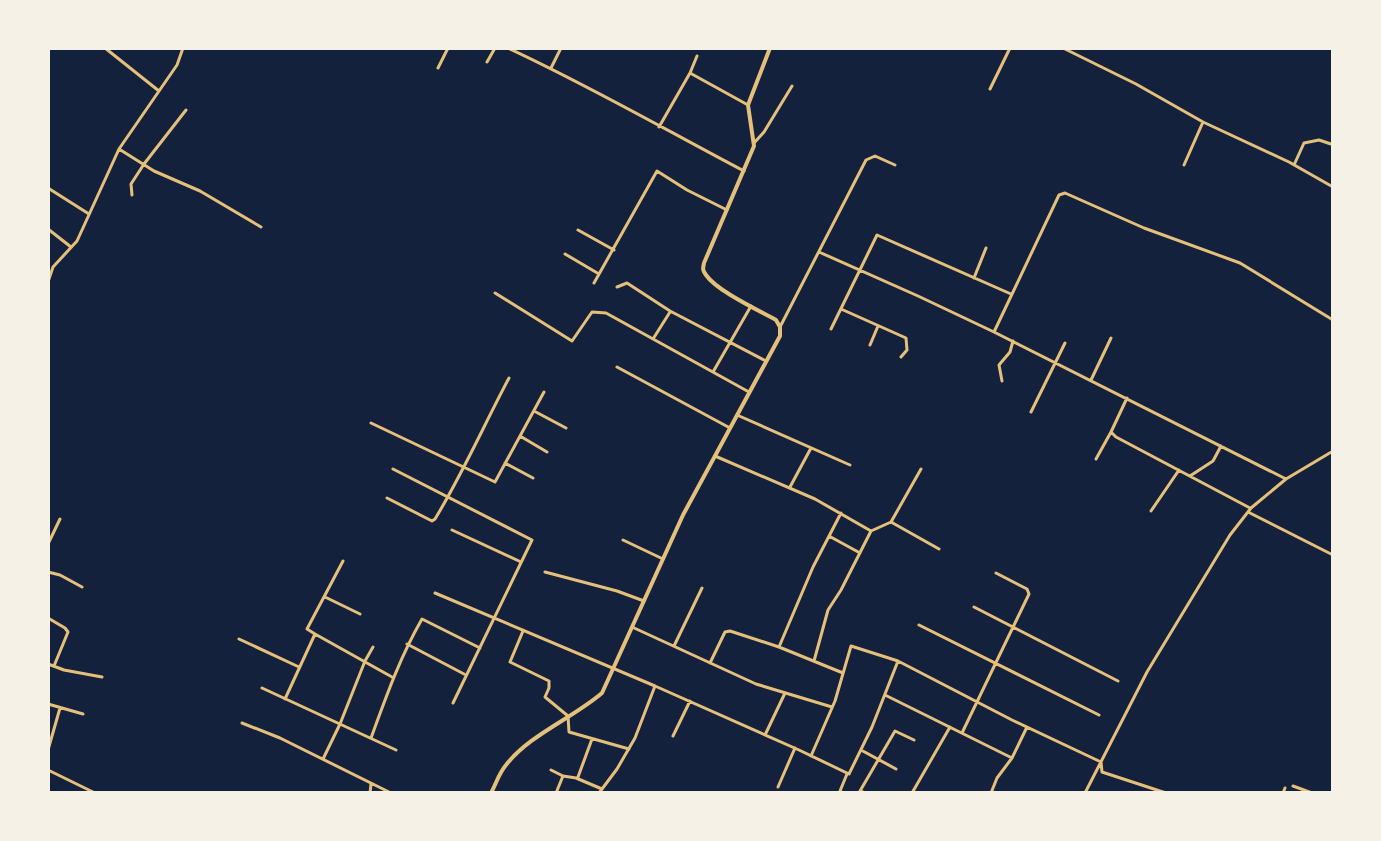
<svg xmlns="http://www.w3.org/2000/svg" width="1381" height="841" viewBox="0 0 1381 841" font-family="'DejaVu Sans',sans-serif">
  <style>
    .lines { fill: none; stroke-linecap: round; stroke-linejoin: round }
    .minor { stroke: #e5c07b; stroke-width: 3 }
    .tertiary { stroke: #e5c07b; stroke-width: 4 }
  </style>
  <rect width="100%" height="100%" fill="#14213d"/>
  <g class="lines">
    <path class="minor" d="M105,48L159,91
      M508,48C588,85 666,130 744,171
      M1063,48L1136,84L1203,122L1184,165
      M487,62L495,48
      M438,68L448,48
      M551,68L561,48
      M690,73L697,56
      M990,89L1010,48
      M1203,122L1289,162L1333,187
      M659,127L690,73L748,105
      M754,143L764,132L792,86
      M119,149L154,171L200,191L261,227
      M1294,165L1304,143L1319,140L1331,144
      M48,188L89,214
      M132,195L131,184L144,164L186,110
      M48,229L71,247
      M578,230L614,250
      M819,252L918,296L994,332L1286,479
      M565,254L599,274
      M974,278L986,248
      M48,282L53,267L77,241L119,149L177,65L183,48
      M594,283L657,171L687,190L727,210
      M617,287L627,283L670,311L766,361
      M495,293L572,341L592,312L606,313L749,392
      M841,309L906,338L907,350L901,357
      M780,327L866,160L875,156L895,165
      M831,329L877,235L1011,294
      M994,332L1059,195L1065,193L1144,228L1240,263L1333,320
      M653,339L670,312
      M870,345L878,326
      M617,367L730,428
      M713,372L751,306
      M1091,380L1111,338
      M1002,381L999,365L1010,352L1013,341
      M1127,398L1111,432L1116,437L1250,508
      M534,411L566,428
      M1031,412L1065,343
      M737,415L850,465
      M371,423L495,482L544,392
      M520,436L547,452
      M715,456L815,499L871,531L841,590L828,610L814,661
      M1096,459L1111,432
      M505,463L533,478
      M393,469L532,540L453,703
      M1190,476L1213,461L1221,446
      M790,487L811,448
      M387,498L432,521L435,519C463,473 484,425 509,378
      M1151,511L1179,470
      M1248,512L1333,555
      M891,522L939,549
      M452,530L521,562
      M871,531L891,522L921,469
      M829,536L860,553
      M623,540L663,559
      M48,544L60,519
      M48,572L60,575L82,587
      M545,572L617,591L644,601
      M435,593L655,686
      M325,597L360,614
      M974,607L1118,681
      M48,618L65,628L68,632L54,666
      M919,625L1099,715
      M632,627L756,684L832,707
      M523,631L510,662L549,681V688L545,697L568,716L569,732L629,749
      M315,634L392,677
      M239,639L299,667
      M407,644L464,674
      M674,646L702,588
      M779,647L813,567L841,513
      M710,663L725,632L730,631L779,647L843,673
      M48,664L64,670L102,677
      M262,688L396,750
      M885,695L1012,758
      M285,699L315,634L307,629L343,561
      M48,704L83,714
      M242,723L280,738L391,793
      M962,733L1029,594L1027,589L996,573
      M765,735L785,693
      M673,736L690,701
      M371,738C386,697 400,657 422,619L480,648
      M48,750L60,708
      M861,750L896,769
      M811,756L835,701L851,646L898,661L1012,720L1101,762L1102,772L1166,793
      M323,759L340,724L365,661L373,647
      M48,770L95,793
      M551,770L563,776L576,778L602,789
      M578,777L592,739
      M1293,786L1312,793
      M778,787L795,748
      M370,793L371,784
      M556,793L563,776
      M599,793L617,769L635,738L655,686L799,750L849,774L872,727L898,661
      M843,793L840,791L847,774
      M865,793L860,791L895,731L914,740
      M912,793L950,727
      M991,793L997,778L1012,758L1027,727
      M1085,793L1147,672L1230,535L1251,508L1286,479L1333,451
      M1283,793L1285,788"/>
    <path class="tertiary" d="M491,793C496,784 499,773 506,765C529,735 573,718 602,693L683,515L780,336V327L776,320C758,310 717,291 706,275C702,269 703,269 704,263L754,146L748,105L770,48"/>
  </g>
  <rect width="1381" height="841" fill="none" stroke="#f6f1e7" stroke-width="100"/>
</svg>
